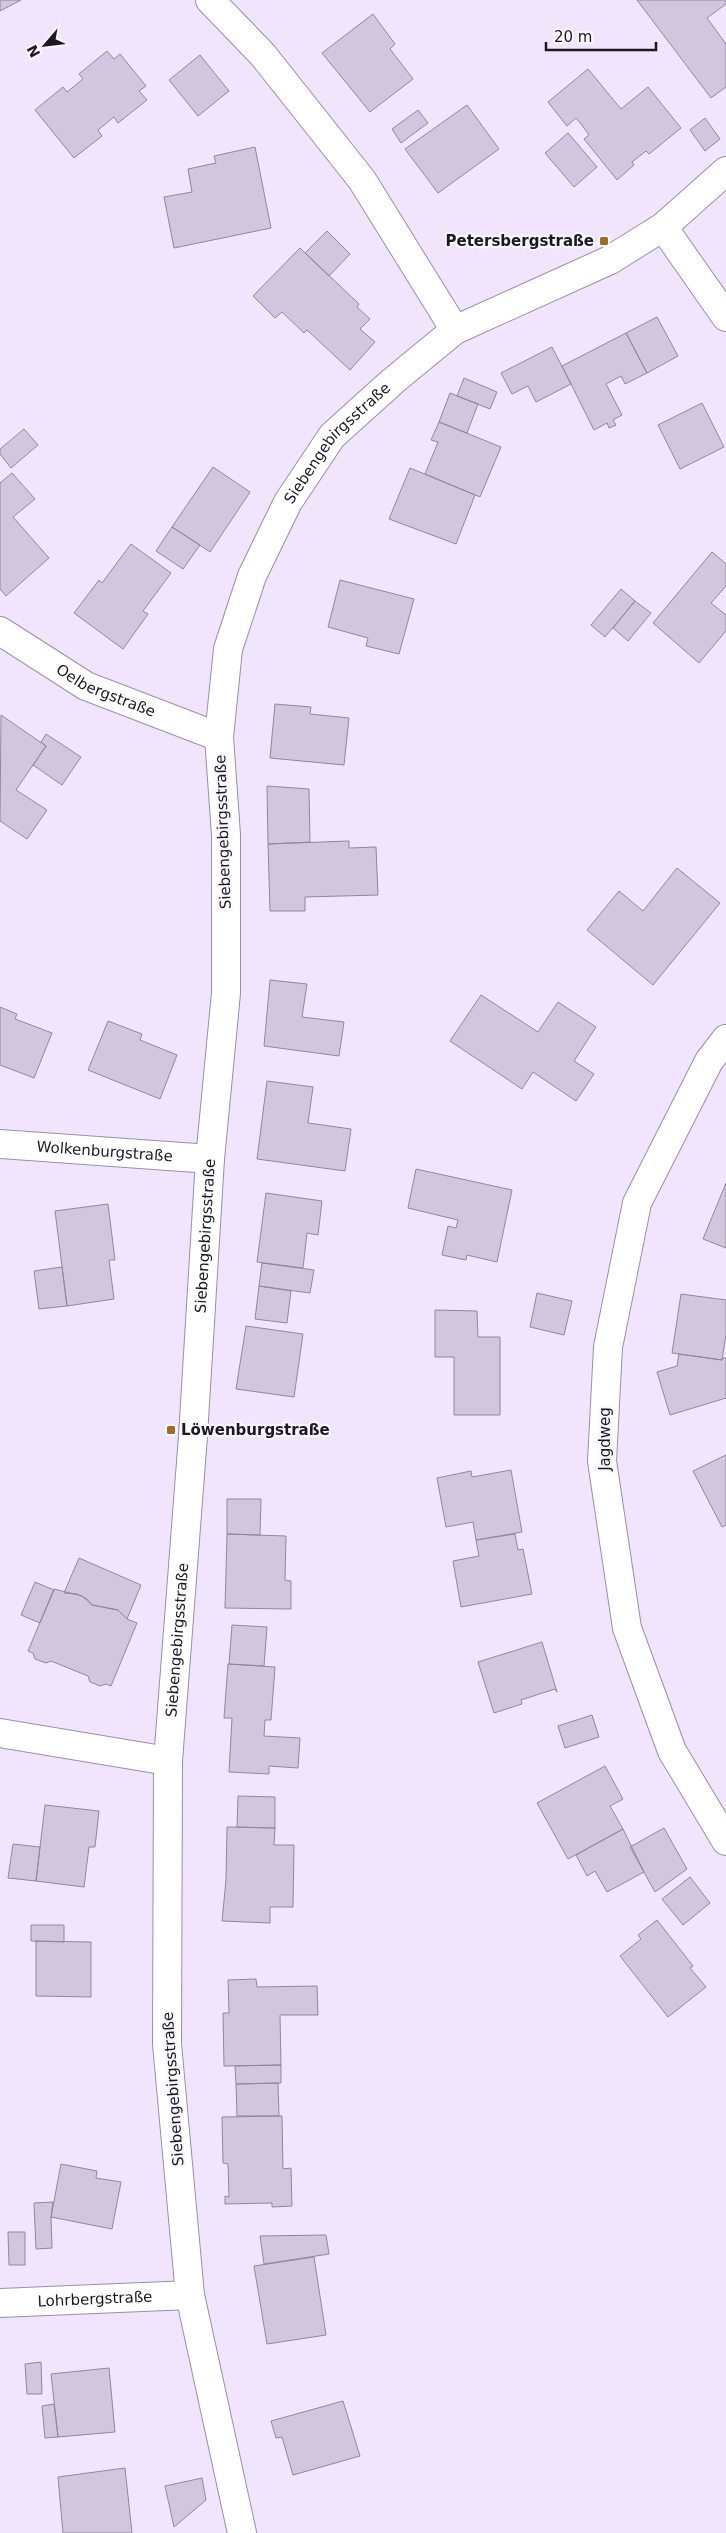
<svg xmlns="http://www.w3.org/2000/svg" width="726" height="2533" viewBox="0 0 726 2533" font-family="'DejaVu Sans',sans-serif">
  <style>
    .building { fill: #d2c6de; stroke: #92869d }
    .lines { fill: none; stroke-linecap: round; stroke-linejoin: round }
    .minor-casing { stroke: #9b8fa6; stroke-width: 30 }
    .minor { stroke: #fff; stroke-width: 28 }
    .poi-dot { fill: #a06b24; stroke: #f9f7fc; stroke-width: 2 }
    .labels { text-anchor: middle; dominant-baseline: central; stroke-width: 4.5; stroke-linejoin: round; paint-order: stroke }
    .poi-label { font-size: 15px; font-weight: bold; fill: #1c1821; stroke: #f9f7fc; text-anchor: end }
    .street-label { font-size: 15px; fill: #1c1821; stroke: #f9f7fc }
  </style>
  <rect width="100%" height="100%" fill="#f1e5fe"/>
  <path class="building" d="M0,0H21L0,11Z
    M637,0H726V4L707,18L726,44V87L711,98Z
    M373,14L395,44L390,49L413,79L370,112L322,53Z
    M107,51L114,59L120,54L146,86L139,91L147,100L118,123L114,117L98,130L102,136L74,158L35,110L63,87L67,92L83,79L79,74Z
    M200,55L229,91L198,116L169,80Z
    M588,69L621,109L648,87L681,128L649,154L646,151L632,162L634,165L617,180L584,139L589,135L581,124L576,118L567,126L548,102Z
    M467,105L499,149L438,193L405,149Z
    M418,110L428,123L401,143L392,129Z
    M705,118L720,139L705,151L690,130Z
    M568,133L597,167L574,187L545,153Z
    M255,147L271,228L174,248L164,197L192,192L188,169L216,163L214,156Z
    M327,231L350,254L329,276L305,253Z
    M300,248L359,304L357,307L370,319L360,329L375,342L350,370L307,330L304,333L282,312L275,318L253,296Z
    M657,317L678,356L647,373L626,333Z
    M626,333L647,373L625,384L621,376L606,384L622,415L613,420L616,425L609,428L607,423L594,430L562,366Z
    M552,347L571,384L536,402L528,386L512,394L501,373Z
    M464,378L497,392L490,409L457,396Z
    M450,393L478,404L467,433L439,422Z
    M702,403L724,447L680,469L658,425Z
    M439,422L501,447L480,497L425,474L438,442L431,440Z
    M24,429L38,445L11,468L0,454V449Z
    M213,467L250,492L210,552L172,527Z
    M410,468L475,495L456,544L389,519Z
    M12,473L35,499L13,517L49,558L6,596L0,589V483Z
    M172,527L200,545L183,569L156,551Z
    M131,544L171,573L143,611L148,614L123,649L74,613L99,580L102,583Z
    M712,552L726,564V586L711,603L726,615V631L699,663L653,623Z
    M340,580L414,599L399,654L366,646L368,638L328,627Z
    M621,589L635,601L605,637L591,625Z
    M635,601L651,613L628,641L613,628Z
    M275,704L311,707L310,714L349,718L344,765L270,758Z
    M1,715L46,746L16,790L47,810L27,839L0,821Z
    M46,734L81,757L62,785L33,765L46,746L41,742Z
    M267,786L309,789L310,842L268,844Z
    M349,841V848L376,847L378,895L305,897V911H270L268,844Z
    M677,868L720,903L653,985L587,930L619,891L643,911Z
    M270,980L307,984L302,1017L344,1022L339,1056L264,1046Z
    M481,995L538,1032L558,1002L596,1027L574,1061L594,1074L576,1101L533,1072L522,1089L450,1041Z
    M0,1007L17,1014L15,1019L52,1033L34,1078L0,1065Z
    M108,1021L142,1034L140,1040L177,1055L160,1099L88,1070Z
    M267,1081L313,1087L308,1123L351,1129L345,1171L257,1159Z
    M416,1169L512,1190L497,1262L467,1255L466,1260L442,1255L448,1226L456,1228L458,1220L408,1208Z
    M726,1183V1248L703,1239Z
    M266,1193L322,1201L318,1235L307,1233L303,1268L257,1262Z
    M108,1204L115,1260H109L114,1299L67,1306L55,1211Z
    M262,1263L314,1270L310,1293L259,1286Z
    M62,1267L67,1306L39,1309L34,1271Z
    M259,1286L291,1291L287,1323L255,1319Z
    M537,1293L572,1301L564,1335L530,1327Z
    M681,1294L726,1300V1334L722,1360L672,1353Z
    M435,1310L477,1311L478,1337H500V1415H454V1357H435Z
    M246,1326L303,1334L294,1397L236,1389Z
    M679,1354L722,1360V1358H726V1398L670,1415L657,1372L677,1366Z
    M726,1455V1525L722,1527L693,1471Z
    M511,1470L522,1532L476,1540L473,1522L446,1527L437,1478L471,1471L472,1477Z
    M227,1499H261L260,1535L227,1534Z
    M227,1534L286,1536L285,1580L291,1581V1609L225,1608Z
    M515,1534L518,1550L523,1549L532,1594L461,1607L453,1561L479,1556L476,1540Z
    M79,1558L141,1585L127,1619L118,1610L92,1605L87,1599L77,1594L64,1593Z
    M35,1582L54,1590L40,1623L21,1615Z
    M54,1589L82,1596L92,1605L118,1610L127,1619L137,1623L111,1686L106,1684L100,1686L90,1682L88,1676L51,1661L46,1663L35,1659L33,1653L28,1651Z
    M232,1625L267,1627L264,1666L229,1664Z
    M542,1642L557,1692L555,1689L521,1700L522,1704L494,1713L478,1662Z
    M228,1664L275,1667L271,1720H265L264,1736L300,1738L298,1768L269,1766V1774L229,1772L232,1718H224Z
    M592,1715L599,1737L565,1748L558,1726Z
    M605,1766L623,1799L610,1806L623,1829L568,1859L537,1803Z
    M238,1796L275,1797V1828L237,1827Z
    M45,1805L99,1811L95,1847H89L84,1887L36,1881Z
    M227,1827L275,1828L274,1845H294L293,1907H270V1923L222,1921L226,1880Z
    M664,1828L687,1869L655,1892L630,1847Z
    M623,1829L644,1872L607,1892L595,1871L587,1876L576,1855Z
    M13,1844L40,1847L36,1881L8,1878Z
    M690,1877L710,1903L683,1925L662,1899Z
    M657,1920L693,1966L690,1968L706,1987L668,2017L620,1956L641,1939L638,1935Z
    M31,1925H64V1942L31,1941Z
    M36,1941L91,1942V1997L36,1996Z
    M256,1979L257,1987L317,1986L318,2015H280L281,2065L224,2066L223,2013H229L228,1980Z
    M281,2065V2083L236,2084L235,2066Z
    M278,2083L279,2116H237L236,2084Z
    M282,2116L283,2169L291,2168L292,2206L272,2207V2203L225,2204V2196L229,2197L228,2164L223,2163L222,2117Z
    M61,2164L97,2171L96,2178L121,2182L112,2229L51,2217Z
    M53,2202L51,2217L52,2248L36,2249L34,2203Z
    M8,2232H25V2265H9Z
    M326,2235L329,2254L264,2264L260,2236Z
    M314,2257L326,2335L267,2344L254,2266Z
    M41,2362L42,2394H27L25,2364Z
    M109,2368L115,2432L58,2437L51,2374Z
    M343,2401L360,2456L293,2475L282,2437L276,2438L271,2421Z
    M54,2404L58,2437L45,2438L42,2406Z
    M125,2468L132,2533H63L58,2477Z
    M202,2478L206,2500L174,2527L165,2486Z"/>
  <g class="lines">
    <g class="minor-casing">
      <g id="minor">
        <path d="M210,0L263,55L362,180L455,330"/>
        <path d="M663,227L726,317"/>
        <path id="s1" d="M0,631L86,686L219,737"/>
        <path d="M726,1039L709,1061L637,1203L608,1347L602,1461L627,1628L672,1751L726,1841"/>
        <path id="s2" d="M0,1144L210,1159"/>
        <path d="M0,1733L168,1761"/>
        <path id="s3" d="M0,2303L190,2295"/>
        <path id="s4" d="M242,2533L190,2295L167,2044L168,1761L193,1436L210,1159L226,993V835L219,737L228,649L252,576L288,502L332,436L393,381L455,330L610,260L663,227L726,171"/>
      </g>
    </g>
    <use href="#minor" class="minor"/>
  </g>
  <g class="poi-dot">
    <rect x="599" y="236" width="10" height="10" rx="2.5"/>
    <rect x="166" y="1425" width="10" height="10" rx="2.5"/>
  </g>
  <g class="labels">
    <g class="poi-label">
      <text x="594" y="241">Petersbergstraße</text>
      <text x="181" y="1430" text-anchor="start">Löwenburgstraße</text>
    </g>
    <g class="street-label">
      <text stroke="none"><textPath href="#s4" startOffset="2130">Siebengebirgsstraße</textPath></text>
      <text stroke="none"><textPath href="#s1" startOffset="122">Oelbergstraße</textPath></text>
      <text transform="translate(223 832) rotate(-92)">Siebengebirgsstraße</text>
      <text stroke="none"><textPath href="#s2" startOffset="105">Wolkenburgstraße</textPath></text>
      <text stroke="none"><textPath href="#s4" startOffset="1305">Siebengebirgsstraße</textPath></text>
      <text transform="translate(605 1439) rotate(-90)">Jagdweg</text>
      <text stroke="none"><textPath href="#s4" startOffset="900">Siebengebirgsstraße</textPath></text>
      <text transform="translate(173 2089) rotate(-94)">Siebengebirgsstraße</text>
      <text stroke="none"><textPath href="#s3" startOffset="95">Lohrbergstraße</textPath></text>
    </g>
  </g>
  <g transform="translate(45 45) rotate(242)" stroke="#f9f7fc" stroke-width="4" paint-order="stroke">
  <path d="M0-4L9 19L0 12L-9 19Z" fill="#1c1821"/>
  <text y="-8" font-size="14" font-weight="bold" text-anchor="middle" fill="#1c1821">N</text>
  </g>
  <path d="M546 42v8h110v-8" fill="none" stroke="#1c1821" stroke-width="2.5"/>
  <text x="554" y="42" font-size="15" fill="#1c1821" stroke="#f9f7fc" stroke-width="4" paint-order="stroke">20 m</text>
</svg>
